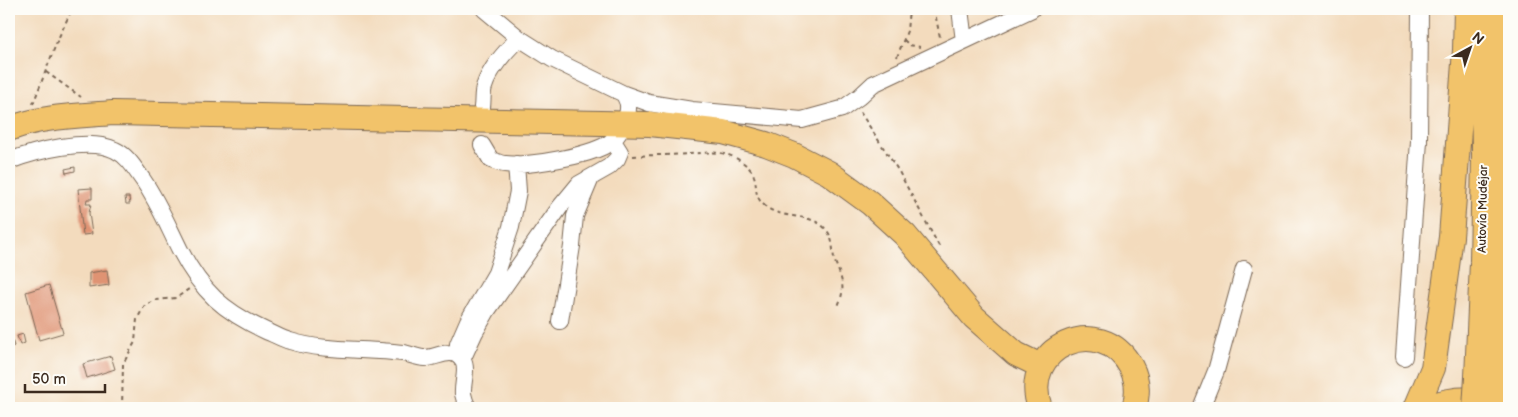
<svg xmlns="http://www.w3.org/2000/svg" width="1518" height="417" viewBox="0 0 1518 417" font-family="'Balsamiq Sans',sans-serif">
  <style>
    .building { fill: #df9373 }
    .lines { fill: none; stroke-linecap: round; stroke-linejoin: round }
    .minor-casing { stroke: #7b6856; stroke-width: 18 }
    .highway-casing { stroke: #7b6856; stroke-width: 26 }
    .path { stroke: #7b6856; stroke-width: 2; stroke-dasharray: 4 4; stroke-linecap: butt }
    .minor { stroke: #fff; stroke-width: 16 }
    .highway { stroke: #f2c36a; stroke-width: 24 }
    .highway-bridge-casing { stroke: #7b6856; stroke-width: 26; stroke-linecap: butt }
    .highway-bridge { stroke: #f2c36a; stroke-width: 24 }
    .labels { text-anchor: middle; dominant-baseline: central; stroke-width: 4; stroke-linejoin: round; paint-order: stroke }
    .street-label { font-size: 12px; fill: #3b2a1e; stroke: #fdfcf7 }
  </style>
  <rect width="100%" height="100%" fill="#fdfcf7"/>
  <filter id="ink" filterUnits="userSpaceOnUse"><feTurbulence type="fractalNoise" baseFrequency=".02" numOctaves="2"/><feDisplacementMap in="SourceGraphic" scale="10" xChannelSelector="R" yChannelSelector="G"/><feConvolveMatrix kernelMatrix="1 2 1 2 8 2 1 2 1" color-interpolation-filters="sRGB"/></filter>
  <filter id="wash" filterUnits="userSpaceOnUse"><feTurbulence type="fractalNoise" baseFrequency=".0096" numOctaves="4" result="noise"/><feDisplacementMap in="SourceGraphic" scale="20" xChannelSelector="R" yChannelSelector="G"/><feGaussianBlur stdDeviation="1.12" result="paint"/><feColorMatrix in="noise" values="0 0 0 0 0 0 0 0 0 0 0 0 0 0 0 0 0 1.4 0 .05"/><feComposite in="paint" operator="in"/></filter>
  <g filter="url(#wash)">
    <rect width="100%" height="100%" fill="#f3dbbd"/>
    <g id="blocks">
      <path class="building" d="M75,167V171L66,173L65,169Z
        M92,188V199H87L86,204H91L89,213L92,234L83,235L78,189Z
        M125,197H129L130,204H126Z
        M107,270L109,285L89,288V273Z
        M49,285L63,333L39,340L26,292Z
        M23,334L25,343L20,345L17,336Z
        M11,336L14,346L9,348V337Z
        M111,356L115,369L87,378L83,364Z"/>
    </g>
  </g>
  <g filter="url(#ink)">
    <use href="#blocks" fill-opacity="0" stroke="#7b6856" stroke-width="1"/>
    <g class="lines">
      <g class="minor-casing">
        <path id="minor" d="M960,9L964,41
          M624,94L649,103L692,110L802,120L842,109L859,97L873,84L1032,9
          M482,107C483,101 482,93 484,87C490,68 505,52 519,38
          M482,145L491,160C495,161 501,164 505,164C526,167 599,155 613,140C621,132 629,116 628,105C628,102 625,97 624,94L552,59L519,38L484,9
          M9,161C35,151 89,137 115,150C128,156 135,169 143,180C158,202 168,226 180,250C202,292 223,311 266,331C274,334 282,339 290,341C325,352 367,348 403,353C410,354 418,358 425,358C438,358 453,345 463,361C468,369 462,384 463,394C464,399 466,404 468,408
          M560,321L572,246L575,216L591,178
          M458,344L468,321L496,273L511,227L518,191L516,164
          M1404,357L1419,141L1420,9
          M462,360L475,332L487,311L560,207L579,184L609,167L617,159L620,152L613,141
          M1201,408L1216,371L1244,269"/>
      </g>
      <g class="highway-casing">
        <path id="highway" d="M9,129C41,116 79,116 113,113L650,124L723,132L766,144L794,155L829,173L870,203L905,235L974,317L1016,354L1041,366
          M1477,377L1482,262L1484,155L1482,9
          M1496,378L1503,150L1501,9
          M1040,408C1018,347 1101,311 1131,367C1138,380 1138,395 1134,408
          M1416,408L1433,368L1451,237L1465,50L1466,9
          M1425,408C1453,397 1481,396 1509,408"/>
      </g>
      <path class="path" d="M937,9L936,18L940,37
        M904,40L909,45L920,47
        M897,57L907,31L909,9
        M46,72L81,97
        M33,104L58,39L72,9
        M860,112L898,170L940,248
        M633,156C652,155 671,155 690,154C701,153 714,151 725,154C735,156 751,166 754,176C758,188 753,195 764,205C782,222 813,210 828,232C834,241 832,252 835,262C842,279 846,288 838,306
        M122,408L123,364L135,342L137,319L145,305L156,300L176,298L189,289"/>
      <use href="#minor" class="minor"/>
      <use href="#highway" class="highway"/>
      <g class="highway-bridge-casing">
        <path id="highway-bridge" d="M1475,408L1477,377
          M1494,408L1496,378"/>
      </g>
      <use href="#highway-bridge" class="highway-bridge"/>
    </g>
  </g>
  <g class="labels">
    <g class="street-label">
      <text transform="translate(1483 209) rotate(-89)">Autovía Mudéjar</text>
    </g>
  </g>
  <rect width="1518" height="417" fill="none" stroke="#fdfcf7" stroke-width="30"/>
  <g transform="translate(1470 48) rotate(40)" stroke="#fdfcf7" stroke-width="4" paint-order="stroke">
  <path d="M0-4L9 19L0 12L-9 19Z" fill="#3b2a1e"/>
  <text y="-8" font-size="14" font-weight="bold" text-anchor="middle" fill="#3b2a1e">N</text>
  </g>
  <path d="M25 384v8h80v-8" fill="none" stroke="#3b2a1e" stroke-width="2.5"/>
  <text x="32" y="384" font-size="15" fill="#3b2a1e" stroke="#fdfcf7" stroke-width="4" paint-order="stroke">50 m</text>
</svg>
